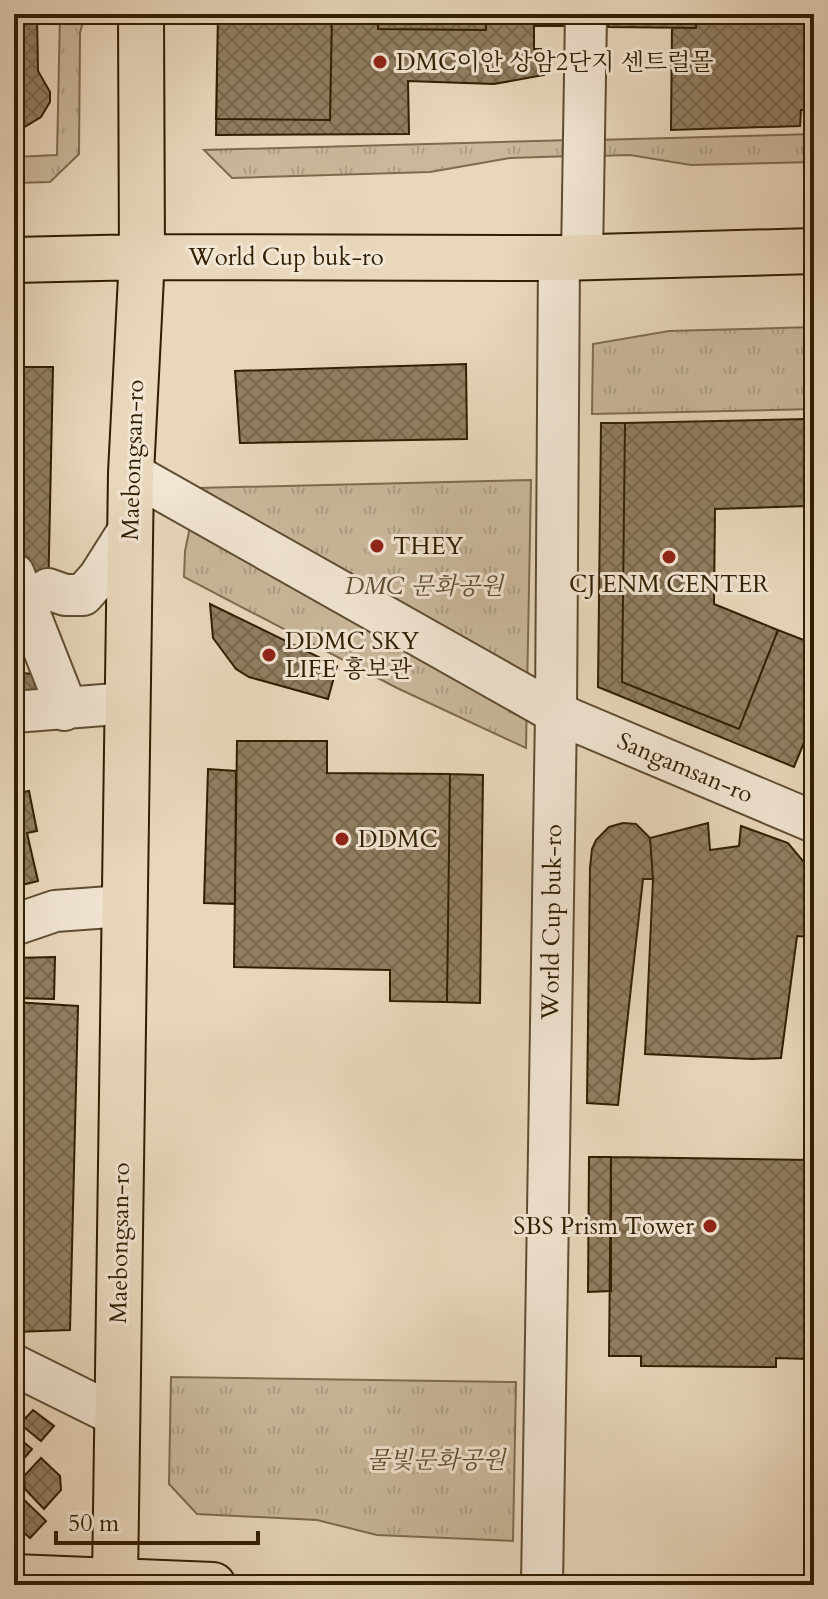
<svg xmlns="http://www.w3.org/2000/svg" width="828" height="1599" viewBox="0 0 828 1599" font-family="Cardo,'Noto Serif KR',serif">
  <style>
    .grass { fill: url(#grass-tufts); stroke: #7e6b4e; stroke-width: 2 }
    .building { fill: url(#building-cross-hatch); stroke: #311e01; stroke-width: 2 }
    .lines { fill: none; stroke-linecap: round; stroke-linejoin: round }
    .minor-casing { stroke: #5f4c30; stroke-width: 44 }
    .major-casing { stroke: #311e01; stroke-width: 48 }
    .minor { stroke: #f1e5d3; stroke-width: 40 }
    .major { stroke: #e9d7bc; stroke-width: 44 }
    .poi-dot { fill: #8f2418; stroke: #f1e5d3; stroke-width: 3 }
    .labels { text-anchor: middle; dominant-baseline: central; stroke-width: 6; stroke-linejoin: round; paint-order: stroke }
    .poi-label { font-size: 24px; fill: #311e01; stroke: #f1e5d3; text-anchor: start }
    .street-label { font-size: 24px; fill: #311e01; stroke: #f1e5d3 }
    .park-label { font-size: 24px; font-style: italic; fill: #5f4c30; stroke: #f1e5d3 }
  </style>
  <defs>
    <pattern id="grass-tufts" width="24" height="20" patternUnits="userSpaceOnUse" patternTransform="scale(2)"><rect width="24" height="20" fill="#cab89c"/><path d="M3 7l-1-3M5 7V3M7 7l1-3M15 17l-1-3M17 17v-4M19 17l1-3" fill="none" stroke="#ae9e85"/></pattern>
    <pattern id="building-cross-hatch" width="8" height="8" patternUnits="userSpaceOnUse" patternTransform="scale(2)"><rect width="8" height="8" fill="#917e62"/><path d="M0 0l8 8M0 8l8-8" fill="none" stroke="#77674e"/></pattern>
  </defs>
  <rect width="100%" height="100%" fill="#e9d7bc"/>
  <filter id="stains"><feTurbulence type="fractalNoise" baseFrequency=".0025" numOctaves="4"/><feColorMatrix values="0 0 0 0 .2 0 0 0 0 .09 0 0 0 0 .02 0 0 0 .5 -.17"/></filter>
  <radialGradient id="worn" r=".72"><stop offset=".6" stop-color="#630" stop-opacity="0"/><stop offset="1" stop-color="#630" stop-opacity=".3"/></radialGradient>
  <path class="grass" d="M60,14H85L80,33L79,154L50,182L14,183V157L57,155Z
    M814,134V162L691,165L630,155L596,156V140Z
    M572,140V156L510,158L430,172L232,178L204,150Z
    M814,327V409L592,414L593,344L669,331Z
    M531,480L526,748L397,688L184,577L185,551L198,488Z
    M171,1377L516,1382L513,1541L377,1535L317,1520L197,1514L169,1484Z"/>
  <path class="building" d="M14,14H37L38,71L50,92V102L41,117L16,132L14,131Z
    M218,14H332L330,120L216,119Z
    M218,14H568V26H534V49H541L544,75L494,84L408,81L409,134L216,135Z
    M378,14H486V30L378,29Z
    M608,14H696V28L608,27Z
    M696,21L814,23V110H801L800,126L671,130L672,28H696Z
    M466,364L467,439L240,443L235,371Z
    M14,367H53L48,599L14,538Z
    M805,419L808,506L715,509L714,604L778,630L739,729L622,682L625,423Z
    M601,423H625L622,682L739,729L778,630L814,644V718L794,767L598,687Z
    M210,604L337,666L328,699L249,677L236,669L213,638Z
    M23,631L31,655L14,661V633Z
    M16,673L40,674V685L31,697L14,698Z
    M14,734H17L21,760L14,761Z
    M237,741H327V773L450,774L447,1002L390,1001V970L234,967Z
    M208,769L236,771L235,904L204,903Z
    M450,774L483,775L480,1003L447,1002Z
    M29,791L37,831L27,833L38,881L14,887V846L19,845L14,823V794Z
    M623,823L636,824L650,838L653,879H643L618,1105L587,1103L590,868L592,849L596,840L609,827Z
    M708,823L710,850L739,846L741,826L788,843L813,873L808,937L797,936L781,1058L752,1059L645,1054L653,879L650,838Z
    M55,957L54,999L14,998V958Z
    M14,1002L78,1006L70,1330L14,1332Z
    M589,1157H611V1291L588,1292Z
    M611,1157L811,1160L807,1359L776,1358V1367L641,1366V1356H609Z
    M33,1410L54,1426L41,1441L20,1424Z
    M14,1434L32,1449L14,1470Z
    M41,1458L60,1476L61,1490L44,1509L25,1489L24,1476Z
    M19,1495L46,1521L30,1538L14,1524V1500Z"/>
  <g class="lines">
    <g class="minor-casing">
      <path id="minor" d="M582,258L586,14
        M131,473L556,713L814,822
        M14,574L62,696L64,710
        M48,589L65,595H83L99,577L130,528
        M14,712L129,703
        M14,925L55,911L124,906
        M14,1365L117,1416
        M542,1585L556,713L559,258"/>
    </g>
    <g class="major-casing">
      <path id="major" d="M14,260L142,257L559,258L814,251
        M14,1577L213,1585
        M115,1580L131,473L142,257L141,14"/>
    </g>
    <use href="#minor" class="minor"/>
    <use href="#major" class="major"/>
  </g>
  <g class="poi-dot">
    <circle cx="380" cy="62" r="8"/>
    <circle cx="377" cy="546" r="8"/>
    <circle cx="669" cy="557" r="8"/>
    <circle cx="269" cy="655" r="8"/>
    <circle cx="342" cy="839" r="8"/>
    <circle cx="710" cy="1226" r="8"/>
  </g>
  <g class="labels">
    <g class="poi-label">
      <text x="396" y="62">DMC이안 상암2단지 센트럴몰</text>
      <text x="393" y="546">THEY</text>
      <text x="669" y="584" text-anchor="middle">CJ ENM CENTER</text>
      <text x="285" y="641">DDMC SKY<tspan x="285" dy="28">LIFE 홍보관</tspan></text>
      <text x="358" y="839">DDMC</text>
      <text x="694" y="1226" text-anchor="end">SBS Prism Tower</text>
    </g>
    <g class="street-label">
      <text x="286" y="257">World Cup buk-ro</text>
      <text transform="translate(133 460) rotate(-88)">Maebongsan-ro</text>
      <text transform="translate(685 768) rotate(23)">Sangamsan-ro</text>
      <text transform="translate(552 922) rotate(-89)">World Cup buk-ro</text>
      <text transform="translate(120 1243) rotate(-89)">Maebongsan-ro</text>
    </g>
    <g class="park-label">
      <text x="424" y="586">DMC 문화공원</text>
      <text x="436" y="1460">물빛문화공원</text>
    </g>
  </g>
  <rect width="828" height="1599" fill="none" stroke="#e9d7bc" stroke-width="48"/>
  <rect x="16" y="16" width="796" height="1567" fill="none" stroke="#311e01" stroke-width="4"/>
  <rect x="24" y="24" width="780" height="1551" fill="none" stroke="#311e01" stroke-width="2"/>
  <path d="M56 1531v12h202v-12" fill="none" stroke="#311e01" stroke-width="4"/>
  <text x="68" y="1531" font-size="24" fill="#311e01" stroke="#f1e5d3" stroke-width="6" paint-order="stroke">50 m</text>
  <rect width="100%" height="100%" filter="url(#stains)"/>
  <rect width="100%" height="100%" fill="url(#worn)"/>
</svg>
